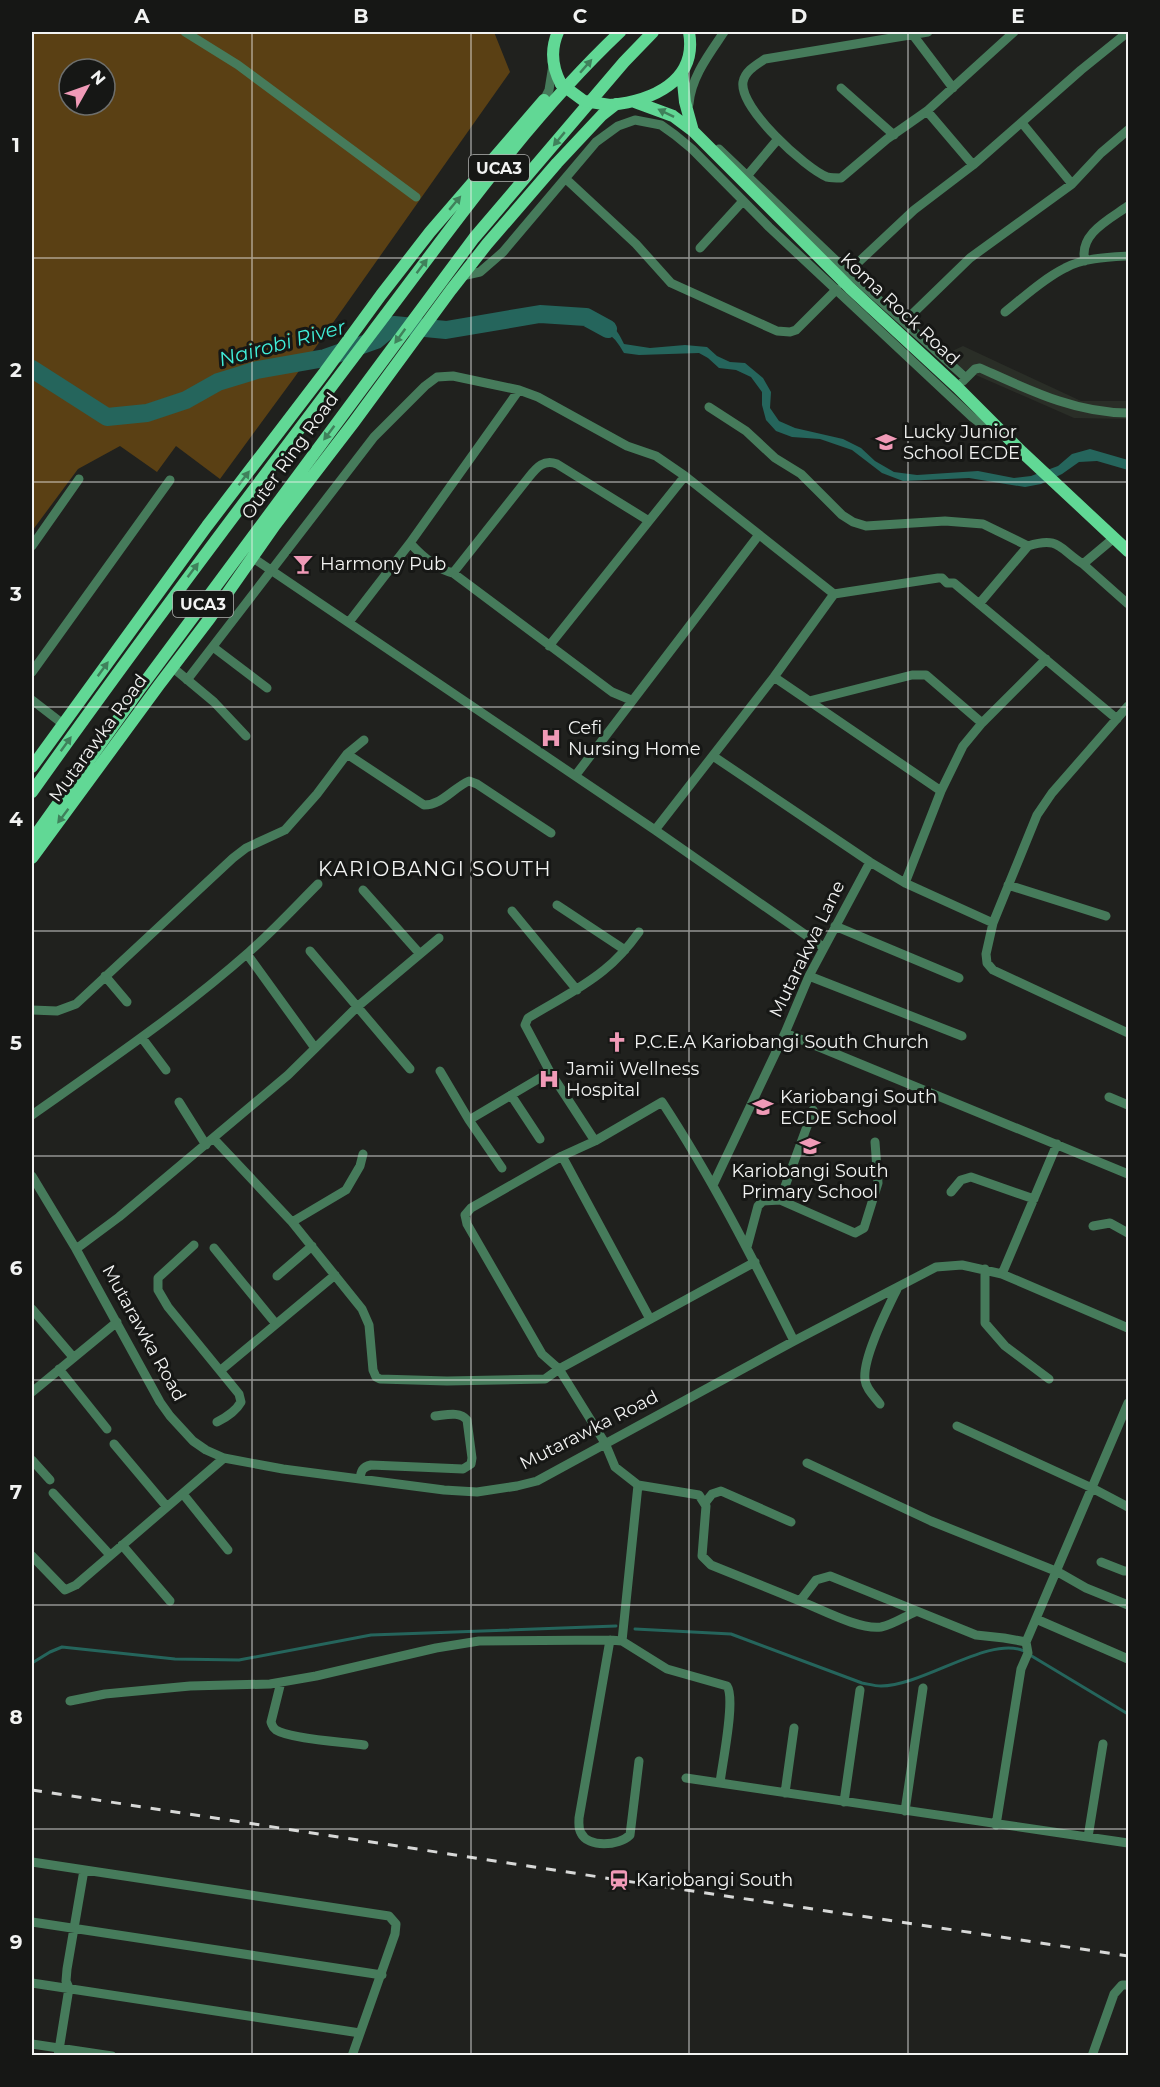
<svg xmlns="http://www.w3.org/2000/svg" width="1160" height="2087" viewBox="0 0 1160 2087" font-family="Montserrat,sans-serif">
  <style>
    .built { fill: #2a2e27 }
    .green { fill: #5a4014; fill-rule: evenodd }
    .water { fill: #25655c }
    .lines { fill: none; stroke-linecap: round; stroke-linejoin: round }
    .stream { stroke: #25655c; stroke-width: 3 }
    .river { stroke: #25655c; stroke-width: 18 }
    .minor { stroke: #467b5b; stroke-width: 9 }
    .major { stroke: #61d895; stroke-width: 12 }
    .rail { stroke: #d7d8d7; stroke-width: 3; stroke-dasharray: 10 10; stroke-linecap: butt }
    .major-bridge { stroke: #61d895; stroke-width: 12 }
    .oneway { fill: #3f815b }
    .grid { fill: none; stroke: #f2f3f2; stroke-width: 1.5; stroke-opacity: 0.55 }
    .labels { text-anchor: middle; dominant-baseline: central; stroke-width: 6; stroke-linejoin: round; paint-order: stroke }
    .shield { fill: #161715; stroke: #b0b1b0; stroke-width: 1.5 }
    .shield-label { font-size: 16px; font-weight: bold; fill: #f2f3f2 }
    .street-label { font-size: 18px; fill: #f2f3f2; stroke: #161715 }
    .poi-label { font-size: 18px; fill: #f2f3f2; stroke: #161715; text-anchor: start }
    .water-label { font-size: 20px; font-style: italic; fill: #41eed9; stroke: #161715 }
    .neighbourhood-label { font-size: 20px; letter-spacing: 1.5px; fill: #f2f3f2; stroke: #161715 }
    .neatline { fill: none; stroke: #f2f3f2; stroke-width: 2 }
    .grid-label { font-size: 20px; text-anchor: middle; font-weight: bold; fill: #f2f3f2 }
  </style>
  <rect width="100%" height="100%" fill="#20211e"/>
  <path class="built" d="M963,346L1081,401H1128V419L1074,418L937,358Z"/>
  <path class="green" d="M32,32H494L510,72L294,378L220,479L176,446L157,472L120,446L78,469L32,531ZM69,69H105V105H69Z"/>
  <path class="water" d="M586,317C607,320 615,324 624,344L650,348L685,345L707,347L717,356L730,362L745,363L763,378L771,392L770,408L779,421L795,428L843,439L861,448L875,461L894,472L917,475L978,471L1014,478L1031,476L1058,466L1072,454L1090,449L1128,460V470L1097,461L1079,462L1062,474L1041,484L1025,487L969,478L903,481L882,473L852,450L820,439L792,437L776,431L766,420L762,405V392L751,377L736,370L719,368L708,358L699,353L639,355L624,353C616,339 610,331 593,330Z"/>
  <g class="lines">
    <path class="stream" d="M635,1629L731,1634L862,1683C868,1684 875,1686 881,1686C923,1686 990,1635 1024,1651
      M1030,1655L1128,1714
      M32,1663L50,1652L62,1647L175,1659L239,1660L371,1635L616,1626"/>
    <path class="river" d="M32,369L107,417L147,413L186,400L218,382L257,370L325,358L376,340L394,325L446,330L540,314L586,317L608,329"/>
    <path class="minor" d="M185,32L238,65L416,197
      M928,32L765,59C756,65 745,71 743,82C739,108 805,168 827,177C832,178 836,178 841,178L887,139L927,111L1014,32
      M913,35L953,88
      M841,88L894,135
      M544,100L549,90L553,65
      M689,104C691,77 710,53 724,32
      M927,111L973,165
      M1022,123L1072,184
      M719,149L848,272L966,378
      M747,176L778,139
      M566,179L636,244L671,283L777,331L790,332L796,330L837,289
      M700,248L743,201
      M1085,261C1078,234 1110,219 1128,206
      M848,272L914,210L973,165L1081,70L1128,32
      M462,276L480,272L503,252L596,142L618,126L635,120L661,125L675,135L692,149L769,227L972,417L981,424L994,425
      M1005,312C1024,297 1043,279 1065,268C1082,258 1109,257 1128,256
      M904,322L970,258L1072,184L1101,153L1128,130
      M963,381L975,369L980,368C1029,390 1075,413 1128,413
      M709,407L746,431L775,458L801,474L842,515L853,522L866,526L945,521L983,524L1028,546C1060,536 1059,549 1083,564L1114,538
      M410,543C421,555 436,569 453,573L612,692L631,700
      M32,546L79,479
      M253,558L655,830L823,947
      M1083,564L1128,604
      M453,573L529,477C537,467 544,459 557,464L649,521
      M979,604L1028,546
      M349,622L410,543L519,390
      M549,646L685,476
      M213,647L267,688
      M172,667L214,702L246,736
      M32,672L170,480
      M774,677L941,791
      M187,680L374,437L425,386L437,377L453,376L519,390L538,397L627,446L656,456L685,476L834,594L938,578H942L947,583H954L1117,719
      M32,700L63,724
      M809,701L912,675H926L982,723
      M1128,706L1052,793L1037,815L993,923L986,954L987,963L993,970L1128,1033
      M347,754L424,805C442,805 453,788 469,781L477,784L551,833
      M713,756L870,862L905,883L993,923
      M575,776L758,536
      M655,830L774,677L834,594
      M905,883L941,791L963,746L982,723L1046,659
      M1008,885L1106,916
      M363,890L420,954
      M557,905L625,950
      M512,911L577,990
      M835,926L959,978
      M310,951L410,1069
      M247,954L315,1048
      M105,976L127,1002
      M809,976L962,1036
      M32,1010L57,1011L76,1004L233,858L246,848L285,830L317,794L347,754L364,740
      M785,1033L1128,1174
      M142,1038L166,1070
      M440,1071L469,1120L550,1072
      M511,1095L540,1139
      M1109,1097L1128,1105
      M179,1102L206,1145
      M32,1115C106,1063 181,1012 249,952C273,931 295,907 318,884
      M469,1120L502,1168
      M214,1139L292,1222L362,1309L369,1325L373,1370L376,1377L380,1379L447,1381L545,1379L559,1369L755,1262
      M595,1141L550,1072L525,1025L528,1018C554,1002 581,989 604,970C618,959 629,946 639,932
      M562,1156L650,1319
      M32,1176L76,1249L160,1402L170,1416L193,1441L206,1450L224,1458L283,1469L444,1490L477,1492L517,1486L537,1481L794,1341L936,1267L962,1265L1002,1274L1128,1328
      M713,1185L785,1033L809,976L870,862
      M951,1192L961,1180L971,1177L1034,1199
      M780,1200L813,1110
      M292,1222L346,1190L360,1166L363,1154
      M1093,1226L1110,1223L1128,1233
      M194,1245L158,1278V1290L168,1307L239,1394L241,1402C236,1411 227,1417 217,1422
      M747,1247L758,1206L763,1201L780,1200L855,1233L864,1228L878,1183L875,1142
      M214,1248L276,1324
      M76,1249L119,1217L288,1075L357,1007L439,938
      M985,1269V1323L1005,1346L1049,1379
      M1002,1274L1057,1144
      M277,1276L312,1246
      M32,1309L73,1357
      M59,1369L107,1429
      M221,1370L335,1275
      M32,1392L117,1322
      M880,1404C875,1397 866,1389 865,1380C862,1358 888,1308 898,1287
      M957,1426L1092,1488L1128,1507
      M114,1444L167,1507
      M32,1460L50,1480
      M807,1463L931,1521L1058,1572L1086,1588L1128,1605
      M360,1479C361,1471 362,1467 371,1465L463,1469L471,1464L472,1458L467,1420C460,1411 446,1415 435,1416
      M638,1485L699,1495L706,1506L702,1556L711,1565L800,1601L816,1580L830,1576L976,1635L1004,1638L1026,1642
      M53,1493L110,1555
      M183,1494L228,1550
      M705,1503L712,1494L721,1491L791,1522
      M122,1545L170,1601
      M32,1556L65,1590L76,1585L224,1458
      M1101,1562L1124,1571H1128
      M800,1601C821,1609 859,1630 881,1627C892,1625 904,1617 915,1612
      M1036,1619L1128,1659
      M610,1640L579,1818C579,1823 578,1828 581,1833C588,1848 619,1846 630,1835L639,1761
      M622,1641L638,1485L615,1467L605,1443L564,1377L559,1369L542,1354L467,1224L465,1215L471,1208L562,1156L595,1141L662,1102C712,1178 753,1259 794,1341
      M281,1682L271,1722C273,1727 272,1727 276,1730C290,1739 345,1742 364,1745
      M70,1701L105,1694L190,1686L270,1684L316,1676L436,1648L479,1641L610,1640L622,1641L667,1669L727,1686C736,1699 722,1764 720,1783
      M686,1778L1128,1843
      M785,1793L794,1728
      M844,1802L860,1690
      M905,1811L923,1688
      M996,1825L1021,1669L1028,1653L1026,1642L1128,1403
      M1088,1837L1103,1744
      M32,1862L389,1916L396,1924L395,1934L352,2056
      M32,1922L382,1975
      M32,1983L360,2033
      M32,2044L112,2056
      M58,2056L69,1988L66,1981L67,1969L84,1870
      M1092,2056L1114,1994L1122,1985H1128"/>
    <path class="major" d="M558,32C550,50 552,67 561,84
      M682,72L685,102L693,131
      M635,102L673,116L693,131L850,288L957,387L1022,452L1128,551
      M610,105C651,101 698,82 689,32
      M32,767L207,526L324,373L381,295L430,232L544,100
      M32,792C142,637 257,485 371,334C450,230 526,121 620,32
      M32,840L139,690L474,238L624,62L653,32
      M32,858L159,685L210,618L275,525L354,422L451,290L487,244L557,163L602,115L616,104"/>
    <path class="rail" d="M32,1790L619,1880L1128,1956"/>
    <path class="major-bridge" d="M561,84L584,101L610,105"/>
  </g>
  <defs><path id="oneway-solid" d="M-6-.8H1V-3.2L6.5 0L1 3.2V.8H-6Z" transform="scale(1.5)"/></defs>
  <g class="oneway">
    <use href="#oneway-solid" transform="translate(586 66) rotate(-49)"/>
    <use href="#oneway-solid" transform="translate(666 113) rotate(-154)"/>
    <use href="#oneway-solid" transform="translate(559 139) rotate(130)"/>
    <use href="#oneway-solid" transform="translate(455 203) rotate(-50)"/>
    <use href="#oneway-solid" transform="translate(422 266) rotate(-53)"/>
    <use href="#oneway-solid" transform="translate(400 336) rotate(126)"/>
    <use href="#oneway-solid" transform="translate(329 433) rotate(127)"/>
    <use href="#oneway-solid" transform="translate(244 478) rotate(-53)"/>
    <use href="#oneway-solid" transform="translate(193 570) rotate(-53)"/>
    <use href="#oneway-solid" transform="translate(103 669) rotate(-54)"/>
    <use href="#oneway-solid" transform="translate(66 744) rotate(-54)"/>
    <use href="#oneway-solid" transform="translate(63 816) rotate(127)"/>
  </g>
  <path class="grid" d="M252,32V2056M471,32V2056M689,32V2056M908,32V2056M32,258H1128M32,482H1128M32,707H1128M32,931H1128M32,1156H1128M32,1380H1128M32,1605H1128M32,1829H1128"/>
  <defs>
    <g id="school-bare" transform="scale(1.62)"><path d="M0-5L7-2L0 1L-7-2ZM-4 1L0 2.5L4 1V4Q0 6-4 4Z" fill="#f09ab7" stroke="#161715" stroke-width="2.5" paint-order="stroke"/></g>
    <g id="bar-bare" transform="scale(1.62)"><path d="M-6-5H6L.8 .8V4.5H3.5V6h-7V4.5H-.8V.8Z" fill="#f09ab7" stroke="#161715" stroke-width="2.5" paint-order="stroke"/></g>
    <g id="hospital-bare" transform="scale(1.62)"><path d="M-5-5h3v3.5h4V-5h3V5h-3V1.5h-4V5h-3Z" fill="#f09ab7" stroke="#161715" stroke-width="2.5" paint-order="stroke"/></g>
    <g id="church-bare" transform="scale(1.62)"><path d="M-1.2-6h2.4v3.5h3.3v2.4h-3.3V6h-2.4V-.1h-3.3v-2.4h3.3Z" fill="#f09ab7" stroke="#161715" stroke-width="2.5" paint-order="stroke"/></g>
    <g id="station-bare" transform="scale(1.62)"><path d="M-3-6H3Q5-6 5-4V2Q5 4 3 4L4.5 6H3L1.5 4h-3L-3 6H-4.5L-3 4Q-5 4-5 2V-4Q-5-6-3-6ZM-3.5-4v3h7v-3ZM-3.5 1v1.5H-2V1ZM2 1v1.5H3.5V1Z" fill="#f09ab7" stroke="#161715" stroke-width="2.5" paint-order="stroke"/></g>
  </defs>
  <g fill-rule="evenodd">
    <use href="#school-bare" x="886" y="442"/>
    <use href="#bar-bare" x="303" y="564"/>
    <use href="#hospital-bare" x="551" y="738"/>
    <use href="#church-bare" x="617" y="1042"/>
    <use href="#hospital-bare" x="549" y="1079"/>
    <use href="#school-bare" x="763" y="1107"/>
    <use href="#school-bare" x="810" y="1146"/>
    <use href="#station-bare" x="619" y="1880"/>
  </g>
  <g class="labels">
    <g class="shield">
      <rect x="469" y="155" width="60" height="26" rx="4.5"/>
      <rect x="173" y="591" width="60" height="26" rx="4.5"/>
    </g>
    <g class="shield-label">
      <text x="499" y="168">UCA3</text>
      <text x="203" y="604">UCA3</text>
    </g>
    <g class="street-label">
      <text transform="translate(900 309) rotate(43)">Koma Rock Road</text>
      <text transform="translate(290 456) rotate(-54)">Outer Ring Road</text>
      <text transform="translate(98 738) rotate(-54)">Mutarawka Road</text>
      <text transform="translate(807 949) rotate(-64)">Mutarakwa Lane</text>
      <text transform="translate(144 1333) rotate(61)">Mutarawka Road</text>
      <text transform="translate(589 1430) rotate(-27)">Mutarawka Road</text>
    </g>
    <g class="poi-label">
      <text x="903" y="432">Lucky Junior<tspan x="903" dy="21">School ECDE</tspan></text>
      <text x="320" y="564">Harmony Pub</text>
      <text x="568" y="728">Cefi<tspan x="568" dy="21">Nursing Home</tspan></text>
      <text x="634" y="1042">P.C.E.A Kariobangi South Church</text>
      <text x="566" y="1069">Jamii Wellness<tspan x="566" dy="21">Hospital</tspan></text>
      <text x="780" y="1097">Kariobangi South<tspan x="780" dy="21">ECDE School</tspan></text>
      <text x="810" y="1171" text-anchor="middle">Kariobangi South<tspan x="810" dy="21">Primary School</tspan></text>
      <text x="636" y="1880">Kariobangi South</text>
    </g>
    <g class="water-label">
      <text transform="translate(282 343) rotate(-15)">Nairobi River</text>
    </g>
    <g class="neighbourhood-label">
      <text x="435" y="869">KARIOBANGI SOUTH</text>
    </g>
  </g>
  <rect width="1160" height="2087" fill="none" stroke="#161715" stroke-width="66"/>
  <g transform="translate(87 87) rotate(50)"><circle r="28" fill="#161715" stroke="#6e6f6d" stroke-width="1.5"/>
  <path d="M0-4.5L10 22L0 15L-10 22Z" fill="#f09ab7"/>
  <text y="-9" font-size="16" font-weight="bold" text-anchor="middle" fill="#f2f3f2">N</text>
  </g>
  <rect x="33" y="33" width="1094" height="2021" class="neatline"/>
  <g class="grid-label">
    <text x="142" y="23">A</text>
    <text x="361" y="23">B</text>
    <text x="580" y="23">C</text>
    <text x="799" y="23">D</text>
    <text x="1018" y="23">E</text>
    <text x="16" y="152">1</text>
    <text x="16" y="377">2</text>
    <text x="16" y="601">3</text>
    <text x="16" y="826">4</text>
    <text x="16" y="1050">5</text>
    <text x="16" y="1275">6</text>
    <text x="16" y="1499">7</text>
    <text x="16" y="1724">8</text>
    <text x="16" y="1949">9</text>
  </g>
</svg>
